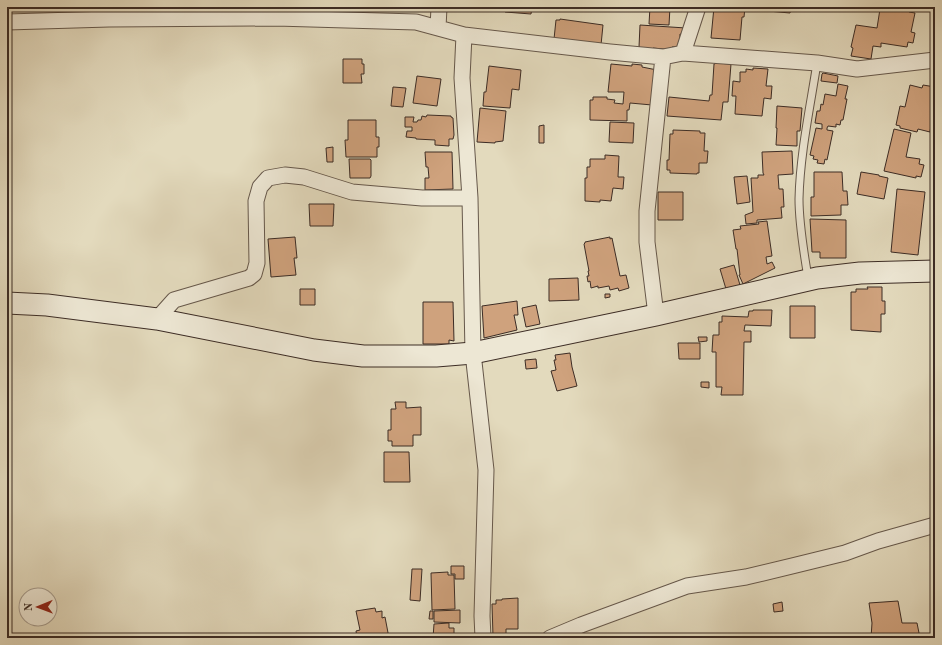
<svg xmlns="http://www.w3.org/2000/svg" width="942" height="645" viewBox="0 0 942 645" font-family="'Old Standard TT',serif">
  <style>
    .building { fill: #cfa27d; stroke: #3c2c25 }
    .lines { fill: none; stroke-linecap: round; stroke-linejoin: round }
    .lane-casing { stroke: #66584b; stroke-width: 9 }
    .street-casing { stroke: #66584b; stroke-width: 17 }
    .secondary-casing { stroke: #3c2c25; stroke-width: 23 }
    .lane { stroke: #ede7d4; stroke-width: 7 }
    .street { stroke: #ede7d4; stroke-width: 15 }
    .secondary { stroke: #ede7d4; stroke-width: 21 }
  </style>
  <rect width="100%" height="100%" fill="#e3dabd"/>
  <filter id="stains"><feTurbulence type="fractalNoise" baseFrequency=".005" numOctaves="4"/><feColorMatrix values="0 0 0 0 .2 0 0 0 0 .09 0 0 0 0 .02 0 0 0 .5 -.17"/></filter>
  <radialGradient id="worn" r=".72"><stop offset=".6" stop-color="#630" stop-opacity="0"/><stop offset="1" stop-color="#630" stop-opacity=".3"/></radialGradient>
  <path class="building" d="M159,7H165V12H160Z
    M505,7H532L531,14L505,12Z
    M650,7H670L669,25L649,24Z
    M714,7H745L744,17H742L740,40L711,38Z
    M769,7H791L790,13L768,11Z
    M887,7H910L909,12L915,13L911,32L915,33L913,43L908,42L907,47L881,43V47L873,46L871,59L851,56L853,48L851,47L856,25L877,28L880,9L887,11Z
    M560,19L603,25L601,45L554,39L556,20H560Z
    M640,25L686,28L685,35L680,34V47H672V50L653,48V52L639,47Z
    M343,59H362V64H364V74H361L362,83H343Z
    M717,63L731,64L728,102H723L721,120L667,116L669,97L709,101L710,95H712L714,64Z
    M611,64L632,66V64L642,65V67L657,70L652,105L630,103L629,110H627V121L590,120V100H593V97H607V99L615,100L614,103L623,104L624,92H608Z
    M489,66L521,70L519,90L512,89L510,108L483,106L484,92H486Z
    M753,68L768,69L766,86H772L771,99L764,98L762,116L735,114L736,96H732L733,81L740,82V72H746V69L753,70Z
    M823,73L838,76L837,83L821,81L822,74Z
    M417,76L441,79L437,106L413,103Z
    M838,84L848,86L845,99H847L843,120H841L840,125L836,124V127L828,126L827,128V130L833,131L827,160L825,159L824,164L817,163L818,160L813,159L814,156L810,155L816,128L822,129V124L815,123L817,111H820L821,104L823,105L825,94L836,96Z
    M910,85L922,88L923,85L935,87V126L931,125L930,132L918,129L917,132L900,128V126L896,125L900,106L905,107Z
    M393,87L406,88L403,107L391,106Z
    M777,106L802,108L800,131H797V146L776,145L777,128H776Z
    M480,108L506,111L503,141L495,142V143L477,142Z
    M427,115L451,116V117L453,118L454,135L453,139H449V146L435,145V140L416,139V138L406,137L407,131H412V127H405V117H414L413,122H417L418,120H421L422,116L426,117Z
    M348,120H376V137H379V147H377V157H346L345,140H348Z
    M610,122L634,123L633,143L609,142Z
    M544,125V143H539V126Z
    M894,129L911,133L906,157L920,159L919,164L924,165L921,177L916,176V178L884,171Z
    M673,130L700,131V133H705L704,151H708L707,163H699V173H697V174L670,173V170H667V160H669L670,134H673Z
    M333,147V162H327L326,148Z
    M792,151L793,174L778,175L779,189H783L784,207H781L782,218L757,220V223L746,224L745,215L753,212L751,178H758V175H764L763,173L762,152Z
    M425,152H452L453,189L425,190V178H429L428,167H426Z
    M605,155L619,156L618,177H624L623,189L613,188L611,201L600,200V202L585,201V178H587V167H590V159H605Z
    M349,159H370L371,160V176L370,178H350Z
    M814,172H842L843,191H847L848,205H841V215L811,216V197H814Z
    M861,172L879,175V176L888,178L884,199L857,194Z
    M747,176L750,202L737,204L734,177Z
    M897,189L925,192L918,255L891,252Z
    M658,192H683V220H658Z
    M309,204H334L333,226H310Z
    M810,219L846,220V258H820V252H812Z
    M767,221L772,256L766,257L767,264L772,262L775,268L743,284L739,275H740L737,249H736L733,230L741,229L740,226L759,224L758,222Z
    M295,237L297,258H294L296,275L271,277L268,239Z
    M610,237V239L612,238L620,276L626,275L629,288L619,291L618,288L610,290L609,286L598,288V286L591,288L590,281L588,282L587,276H589L588,271H589L584,244L585,243V242Z
    M734,265L740,285L726,289L720,269Z
    M578,278L579,300L549,301V279Z
    M867,287H882V301H885V314H881V332L851,330V292H856V289H868Z
    M300,289H315V305H300Z
    M605,294H610V297L605,298Z
    M517,301L518,315H514L517,330L484,338L482,306Z
    M423,302H453L454,341L449,340V344H423Z
    M536,305L540,324L526,327L522,308Z
    M790,306H815V338H790Z
    M753,310H772L771,326L745,325L744,331H751V342H744L743,395H721L722,387H716V352H712L713,335H719V322H722V316L748,317L749,311H753Z
    M698,337H707V341L699,342Z
    M678,343H700V359H679Z
    M570,353L572,367L577,386L557,391L551,371L556,370L554,360H556L555,355Z
    M536,359L537,368L526,369L525,360Z
    M701,382H709V388L701,387Z
    M395,402H406V408L421,407V435H413V446H392V441H388V430H391V409H396Z
    M384,452H409L410,482H384Z
    M451,566H464V579H455V574H451Z
    M412,569H422L420,601L410,600Z
    M448,572V575H454L455,609L432,610L431,573Z
    M518,598V629H506V636H493L492,604H496V600H502V599Z
    M898,601L902,623H917L920,638H871L872,623L869,603Z
    M782,602L783,611L774,612L773,604Z
    M375,608L376,612L382,611V618L385,617L389,638H357L356,631L360,630L356,611Z
    M460,610V623L434,622V611Z
    M430,611H433V619H429Z
    M449,623V628H454V638H433L434,624Z"/>
  <g class="lines">
    <g class="lane-casing">
      <path id="lane" d="M808,278C804,252 799,226 799,199C800,154 810,108 817,63"/>
    </g>
    <g class="street-casing">
      <path id="street" d="M7,22L109,19L276,18L416,22L464,35L610,52L663,57L683,53L817,63L857,69L935,60
        M438,28L439,7
        M464,35L462,78L470,198L473,353L486,470L482,616L483,638
        M683,53L698,7
        M656,315L647,242V211L663,57
        M157,319L174,300L249,278L254,274L257,263L256,201L260,187L268,178L285,175L304,177L352,192L422,198H470
        M550,638L581,625L687,586L746,577L792,566L845,553L878,541L935,525"/>
    </g>
    <g class="secondary-casing">
      <path id="secondary" d="M7,303L47,305L157,319L314,350L363,356H436L473,353L656,315L817,278L860,273L935,271"/>
    </g>
    <use href="#lane" class="lane"/>
    <use href="#street" class="street"/>
    <use href="#secondary" class="secondary"/>
  </g>
  <rect width="942" height="645" fill="none" stroke="#e3dabd" stroke-width="24"/>
  <rect x="8" y="8" width="926" height="629" fill="none" stroke="#3c2c25" stroke-width="2"/>
  <rect x="12" y="12" width="918" height="621" fill="none" stroke="#3c2c25"/>
  <g transform="translate(38 607) rotate(269)"><circle r="19" fill="#ede7d4" stroke="#a69c8e"/>
  <path d="M0-3L7 15L0 10L-7 15Z" fill="#8f2418"/>
  <text y="-6" font-size="11" font-weight="bold" text-anchor="middle" fill="#3c2c25">N</text>
  </g>
  <rect width="100%" height="100%" filter="url(#stains)"/>
  <rect width="100%" height="100%" fill="url(#worn)"/>
</svg>
